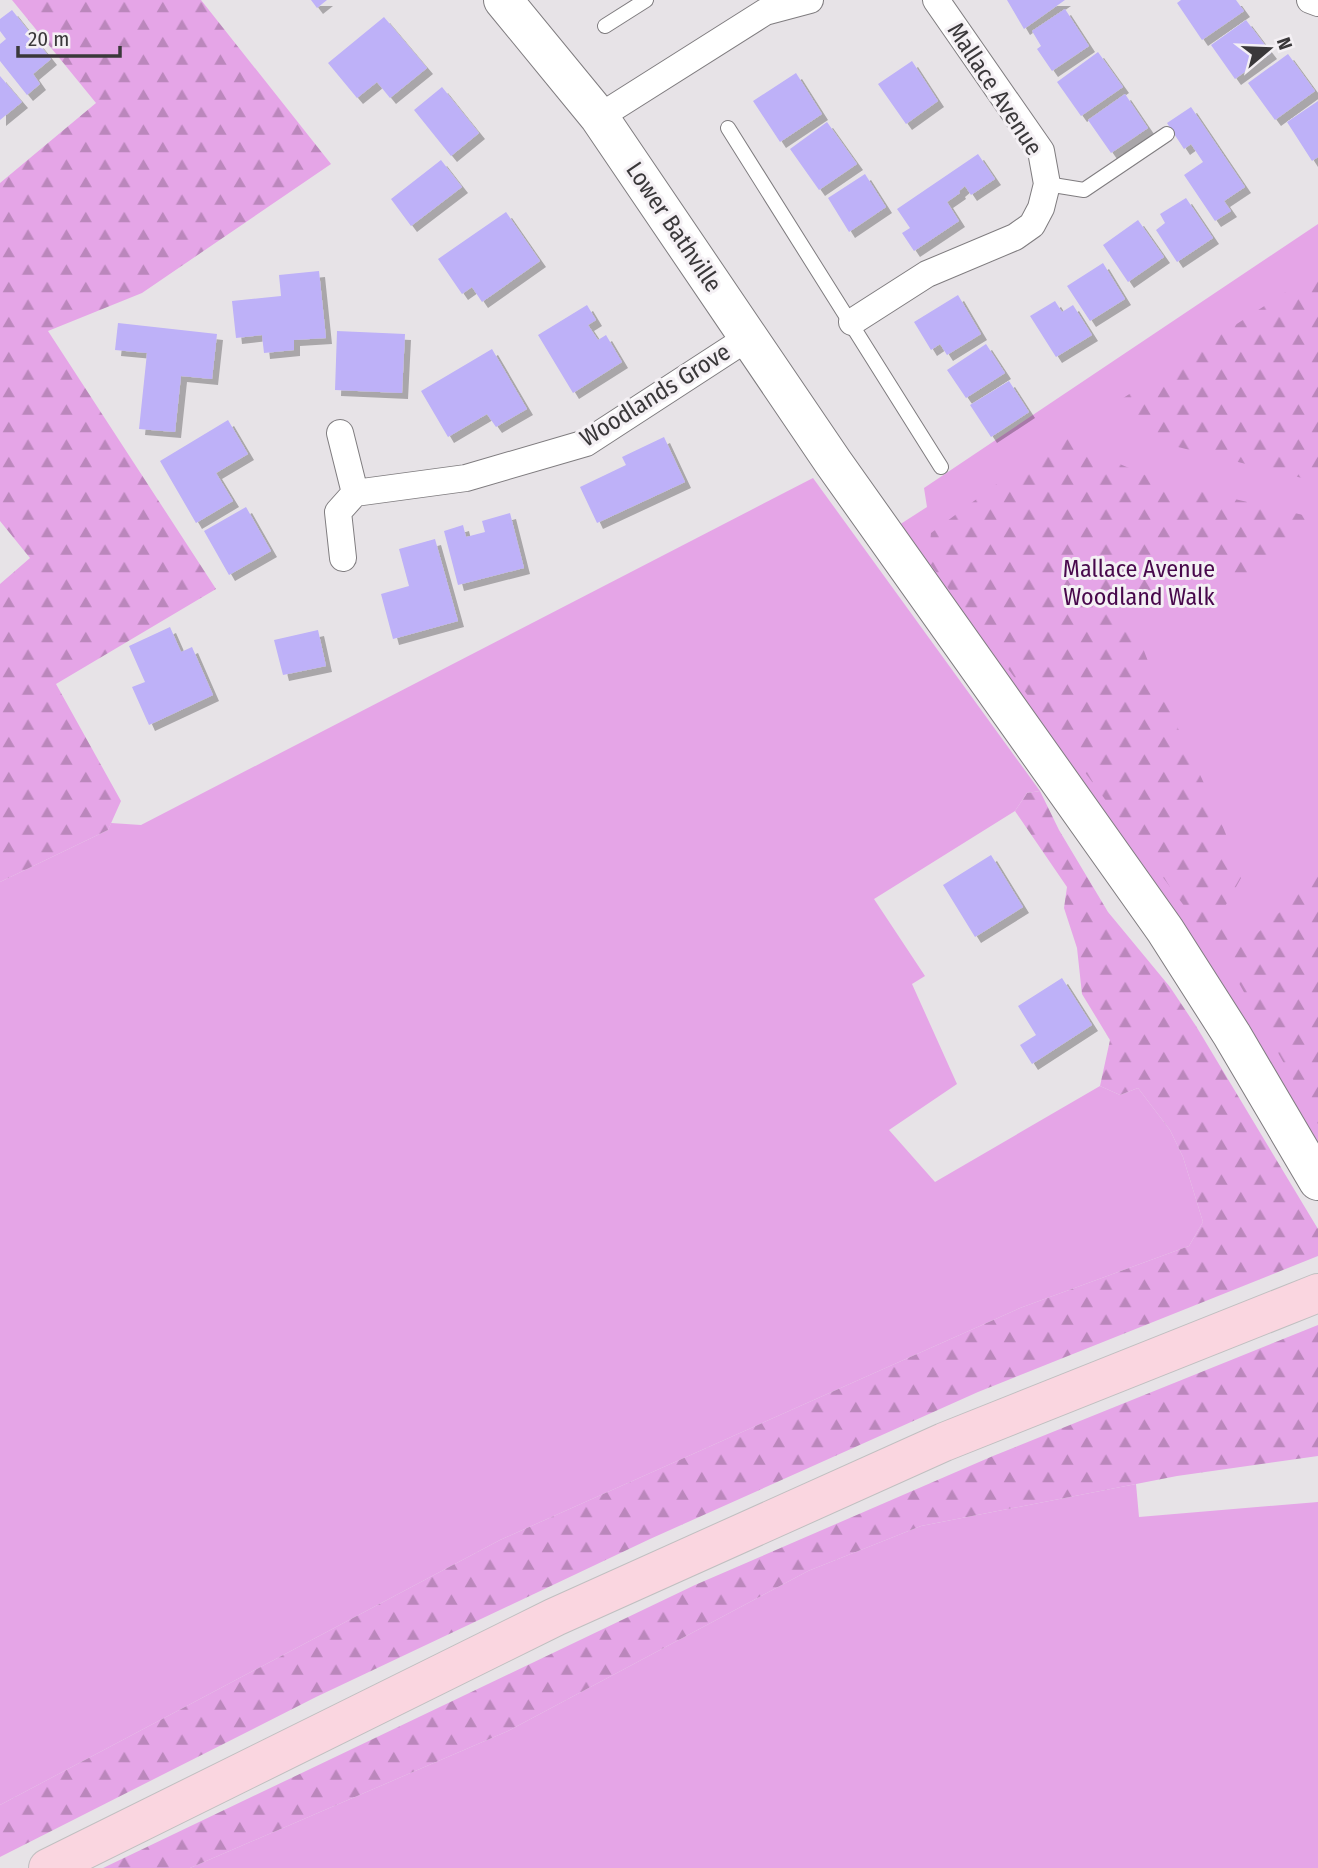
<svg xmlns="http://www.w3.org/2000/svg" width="1318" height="1868" viewBox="0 0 1318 1868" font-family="'Fira Sans Condensed',sans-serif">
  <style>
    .green { fill: #e5a5e7 }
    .forest { fill: url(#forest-firs) }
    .building { fill: #beb1f8; filter: url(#shadow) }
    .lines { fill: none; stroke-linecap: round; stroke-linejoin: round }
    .lane-casing { stroke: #7f7c7f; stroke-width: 16 }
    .street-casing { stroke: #7f7c7f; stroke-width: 28 }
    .secondary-casing { stroke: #7f7c7f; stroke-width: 40 }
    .primary-casing { stroke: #c0bfc0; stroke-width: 40 }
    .lane { stroke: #fff; stroke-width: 14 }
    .street { stroke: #fff; stroke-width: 26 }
    .secondary { stroke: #fff; stroke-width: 38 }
    .primary { stroke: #fad6e0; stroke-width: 38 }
    .labels { text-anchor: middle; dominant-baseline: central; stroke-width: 6; stroke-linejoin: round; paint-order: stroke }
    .street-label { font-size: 24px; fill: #3a383a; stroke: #f4f0f4 }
    .park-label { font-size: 24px; fill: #48084c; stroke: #f4f0f4 }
  </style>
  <defs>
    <pattern id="forest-firs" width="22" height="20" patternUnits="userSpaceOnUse" patternTransform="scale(1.75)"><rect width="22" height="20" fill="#e5a5e7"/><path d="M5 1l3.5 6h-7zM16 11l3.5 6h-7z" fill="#bb87bc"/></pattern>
    <filter id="shadow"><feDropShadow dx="6" dy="6" stdDeviation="0" flood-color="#0004"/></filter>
  </defs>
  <rect width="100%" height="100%" fill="#e7e3e7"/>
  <path class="green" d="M1318,224V1142L885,534L927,507L924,488Z
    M813,478L1040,791L1027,793L1015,811L874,899L925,976L912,984L957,1084L889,1130L935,1182L1100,1086L1120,1095L1138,1088L1170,1130L1183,1157L1203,1222L1189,1246L1020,1308L500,1540L0,1805V882L108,830L111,823L141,825Z
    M1136,1484L1139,1517L1318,1502V1868H190L508,1731L808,1571L921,1526Z"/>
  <path class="forest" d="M12,0H201L331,164L142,293L48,331L216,589L56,684L121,801L108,830L0,882V584L30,558L0,521V183L96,103Z
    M1318,271V482L1174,446L1111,406Z
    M1068,431L1108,459L1162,482L1316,518L1301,542L1253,577H1181L1144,608L1135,626C1164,713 1215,790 1241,878L1223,910L1246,944L1283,909L1318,866V1124L1231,969L928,561L931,533Z
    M1040,791L1059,830L1108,912L1170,987L1196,1026L1318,1229V1256L978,1392L650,1539L316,1697L0,1857V1805L500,1540L1020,1308L1189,1246L1203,1222L1183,1157L1170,1130L1138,1088L1120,1095L1100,1086L1110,1040L1082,994L1077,948L1064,908L1067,887L1015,811L1027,793Z
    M1318,1325V1456L1177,1476L921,1526L808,1571L508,1731L190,1868H103L695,1585L993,1456Z"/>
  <path class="building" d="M311,0H327L317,8Z
    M1007,0H1065L1024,29Z
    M1181,0H1236L1244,11L1202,40L1177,3Z
    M1065,9L1089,46L1052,71L1037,49L1041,46L1032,31Z
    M12,10L51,59L33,74L40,84L27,95L0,61V44L6,39L0,31V19Z
    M384,17L427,68L390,98L377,82L357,98L328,63Z
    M1246,20L1271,53L1235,79L1211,45Z
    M1098,52L1123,87L1081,116L1057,82Z
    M1288,54L1315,91L1275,120L1248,83Z
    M912,61L938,101L906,124L878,84Z
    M796,73L822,114L780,142L753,101Z
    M0,76L22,102L0,120Z
    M442,87L479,133L451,156L414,110Z
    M1125,94L1148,128L1111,153L1088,120Z
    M1318,101V157L1312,161L1287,122Z
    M1191,107L1245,187L1224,201L1231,211L1215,221L1184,175L1203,162L1191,144L1184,149L1167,123Z
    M827,122L857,164L819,190L790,149Z
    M978,154L995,179L971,195L965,186L959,191L960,193L947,202L959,221L914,251L902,233L910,228L897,209Z
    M441,160L462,187L411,226L391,199Z
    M865,174L886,207L849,232L828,198Z
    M1186,198L1213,238L1177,262L1156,230L1165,223L1160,214Z
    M506,212L540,261L482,302L472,287L462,294L438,259Z
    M1138,220L1164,257L1128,282L1103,245Z
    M1103,263L1125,299L1090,321L1067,286Z
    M319,271L326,338L294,340V350L264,353L262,335L236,338L232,301L281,296L279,275Z
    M958,295L981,334L947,355L940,344L931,350L914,322Z
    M1055,301L1062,312L1073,305L1092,335L1056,357L1030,316Z
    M587,305L596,320L588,325L598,340L606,335L622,362L573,393L538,335Z
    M118,323L217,334L212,379L181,376L175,432L139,429L147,353L115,350Z
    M337,331L405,334L402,393L335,390Z
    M986,344L1005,373L966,398L947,370Z
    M492,349L527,409L496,427L487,414L448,437L421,391Z
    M1009,381L1029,412L991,437L970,405Z
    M228,420L248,454L216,473L233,501L196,523L160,461Z
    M664,437L685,482L597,523L580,487L626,465L622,457Z
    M246,507L271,551L229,575L204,531Z
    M510,513L524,568L458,585L444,531L463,525L466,537L485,532L482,521Z
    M435,539L458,621L393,639L381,594L409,586L399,549Z
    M170,627L181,652L192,647L213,695L149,725L132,687L145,682L129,646Z
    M318,630L326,666L283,675L274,640Z
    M991,855L1023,907L975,937L943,885Z
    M1062,978L1092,1025L1032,1064L1020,1045L1036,1035L1018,1006Z"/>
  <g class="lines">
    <g class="lane-casing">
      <path id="lane" d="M605,26L646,0
        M728,128L941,467
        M1047,184L1084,190L1167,134"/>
    </g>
    <g class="street-casing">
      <path id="street" d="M1310,0L1318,3
        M599,117L765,12L810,0
        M852,322L927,274L1015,237L1032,225L1041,208L1047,184L1041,151L936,0
        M340,433L355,493L338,512L343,558
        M355,493L466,478L586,443L749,337"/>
    </g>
    <g class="secondary-casing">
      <path id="secondary" d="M503,0L599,117L833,462L1165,930L1232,1035L1318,1181"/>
    </g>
    <g class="primary-casing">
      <path id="primary" d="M48,1868L555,1617L944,1442L1318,1293"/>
    </g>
    <use href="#lane" class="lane"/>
    <use href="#street" class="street"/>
    <use href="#secondary" class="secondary"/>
    <use href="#primary" class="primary"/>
  </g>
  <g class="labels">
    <g class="street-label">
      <text transform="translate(995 89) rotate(57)">Mallace Avenue</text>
      <text transform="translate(674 227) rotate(56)">Lower Bathville</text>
      <text transform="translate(655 395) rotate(-32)">Woodlands Grove</text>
    </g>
    <g class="park-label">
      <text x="1139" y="569">Mallace Avenue<tspan x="1139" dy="28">Woodland Walk</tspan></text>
    </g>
  </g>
  <g transform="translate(1269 49) rotate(71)" stroke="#f4f0f4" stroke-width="5" paint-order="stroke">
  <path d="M0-5L12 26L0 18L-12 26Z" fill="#3a383a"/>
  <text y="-10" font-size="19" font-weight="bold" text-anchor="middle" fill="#3a383a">N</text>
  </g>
  <path d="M18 46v10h102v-10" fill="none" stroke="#3a383a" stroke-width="3.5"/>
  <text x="28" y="46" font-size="21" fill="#3a383a" stroke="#f4f0f4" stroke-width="5" paint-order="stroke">20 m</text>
</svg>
